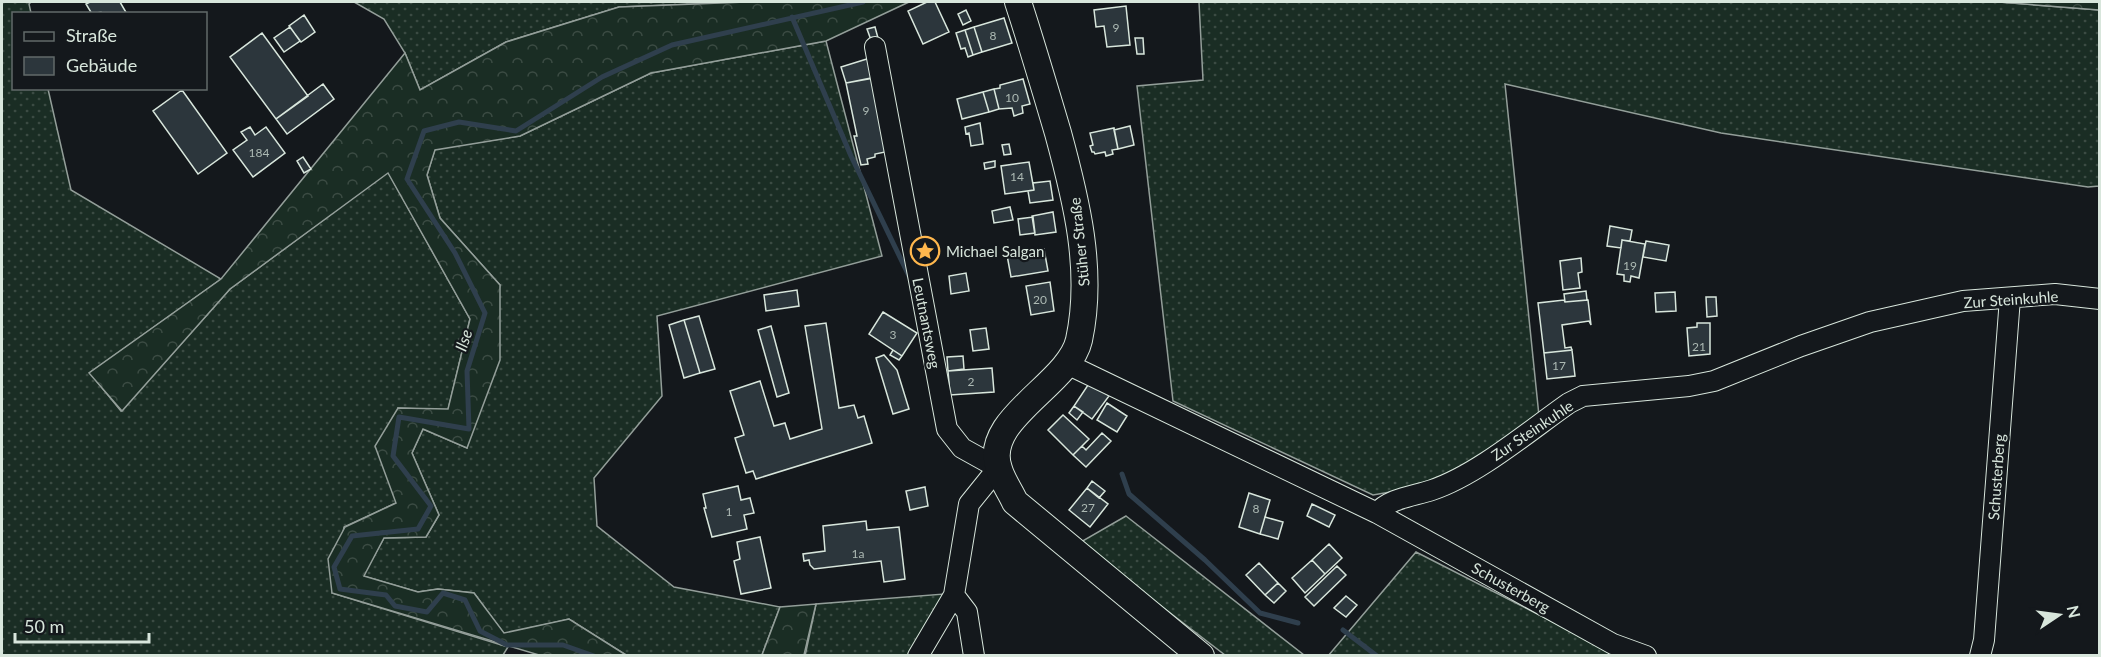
<svg xmlns="http://www.w3.org/2000/svg" width="2101" height="657" viewBox="0 0 2101 657" font-family="Lato,sans-serif">
  <style>
    .grass { fill: url(#grass-dots); stroke: #939e99; stroke-width: 1.5 }
    .forest { fill: url(#forest-crowns); stroke: #939e99; stroke-width: 1.5 }
    .lines { fill: none; stroke-linecap: round; stroke-linejoin: round }
    .stream { stroke: #2f3f4d; stroke-width: 5 }
    .building { fill: #2c363c; stroke: #d8e6dc; stroke-width: 1.5 }
    .minor-casing { stroke: #d8e6dc; stroke-width: 22 }
    .major-casing { stroke: #d8e6dc; stroke-width: 28 }
    .minor { stroke: #14181c; stroke-width: 20 }
    .major { stroke: #14181c; stroke-width: 26 }
    .labels { text-anchor: middle; dominant-baseline: central; stroke-width: 4.5; stroke-linejoin: round; paint-order: stroke }
    .number-label { font-size: 12px; fill: #adbab4 }
    .street-label { font-size: 15px; fill: #d8e6dc; stroke: #14181c }
    .poi-label { font-size: 15px; fill: #d8e6dc; stroke: #14181c; text-anchor: start }
    .water-label { font-size: 16px; font-style: italic; fill: #d8e6dc; stroke: #14181c }
  </style>
  <defs>
    <pattern id="grass-dots" width="8" height="8" patternUnits="userSpaceOnUse" patternTransform="scale(1.5)"><rect width="8" height="8" fill="#1a2d24"/><path d="M2 2h.1M6 6h.1" fill="none" stroke="#3b4b43" stroke-width="1.8" stroke-linecap="round"/></pattern>
    <pattern id="forest-crowns" width="20" height="18" patternUnits="userSpaceOnUse" patternTransform="scale(1.5)"><rect width="20" height="18" fill="#1a2d24"/><path d="M2 6a3 3 0 1 1 6 0M12 15a3 3 0 1 1 6 0" fill="none" stroke="#3b4b43"/></pattern>
  </defs>
  <rect width="100%" height="100%" fill="#14181c"/>
  <path class="grass" d="M2,2H31L29,4L31,13L14,14V88L48,89L71,190L221,279L90,373L121,411L230,289L388,172L470,319L448,410L398,408L396,503L344,527L332,593L508,647L503,655H2Z
    M354,2H746L619,7L506,42L420,90L405,53L384,19Z
    M1199,2H1999L2099,10V186L2088,187L1721,133L1505,84L1539,416L1450,475L1396,491L1373,495L1173,401L1137,86L1203,80Z
    M826,41L882,256L657,316L662,396L594,478L597,526L674,587L780,607L762,655H626L569,619L504,634L474,593L438,589L418,592L363,576L384,538L426,537L439,515L412,453L423,429L467,448L500,285L440,218L427,175L435,149L520,136L651,73Z
    M1126,516L1304,655H1225L1079,543Z
    M1416,552L1610,651L1623,656H1328Z
    M944,594L908,655L805,656L816,604Z"/>
  <path class="forest" d="M746,2H909L826,41L651,73L520,136L435,150L427,175L440,218L500,285V360L467,448L423,429L412,453L439,515L426,537L384,538L364,576L418,592L438,589L474,593L504,633L569,619L626,655H539L332,593L328,559L345,527L396,503L375,446L398,408L448,409L470,319L388,173L230,289L122,411L89,373L221,279L405,53L420,90L506,42L619,7Z
    M1999,2H2099V10Z
    M816,604L804,655H762L780,607Z"/>
  <g class="lines">
    <path class="stream" d="M792,17L851,156L910,278
      M1122,474L1129,494L1205,560L1260,613L1298,623
      M1343,630L1377,656
      M594,656L563,645H507L480,631L465,600L443,593L427,612L395,606L386,595L340,589L334,567L352,536L418,529L431,506L393,456L399,417L469,429L467,371L485,313L455,253L407,179L424,131L459,122L516,131L602,77L672,45L863,2"/>
  </g>
  <path class="building" d="M90,2H120L127,14H102L101,12L92,14L86,4Z
    M927,2H935L949,32L923,44L908,11Z
    M1126,6L1130,45L1107,47L1104,26L1096,27L1094,10Z
    M966,10L971,21L963,25L958,14Z
    M304,15L315,32L301,42L289,26Z
    M1004,18L1012,43L982,52L974,27Z
    M290,27L300,41L284,52L274,38Z
    M875,27L878,38L871,40L867,29Z
    M974,27L982,52L973,55L965,30Z
    M965,30L973,55L968,57L965,48L961,49L956,33Z
    M262,33L308,96L276,119L230,57Z
    M1135,38H1143L1144,54H1137Z
    M870,58L876,77L846,83L841,67Z
    M874,78L890,151L875,154V157L867,159L868,164L861,165L854,136H857L846,83Z
    M1023,79L1030,104L1022,106L1023,113L1014,116L1012,108L999,109L994,89L1000,88V85Z
    M323,84L334,99L287,134L276,119Z
    M994,89L999,109L989,112L983,92Z
    M182,90L227,153L198,174L153,111Z
    M983,92L989,112L962,119L957,99Z
    M980,123L983,144L971,146L969,133L966,134L965,127Z
    M1130,126L1134,145L1118,149L1114,130Z
    M250,127L255,135L266,127L285,153L253,177L233,150L247,140L241,132Z
    M1114,128L1118,149L1112,150L1113,154L1106,156L1105,152L1095,154L1094,152H1092L1090,146L1093,145L1090,133Z
    M1009,144L1011,154L1004,155L1002,145Z
    M303,157L311,169L304,173L297,161Z
    M995,161V167L985,169L984,163Z
    M1029,162L1034,190L1005,194L1001,166Z
    M1050,181L1053,200L1030,203L1028,191L1034,190L1033,183Z
    M1010,207L1013,220L994,223L992,211Z
    M1053,212L1056,232L1035,235L1032,216Z
    M1033,217L1035,233L1020,235L1018,219Z
    M1610,226L1632,230L1630,241L1622,240L1621,248L1607,246Z
    M1622,240L1645,244L1639,278L1631,276L1630,282L1624,281V275L1617,274Z
    M1646,241L1669,245L1666,261L1643,257Z
    M1044,249L1048,271L1011,277L1007,255Z
    M1581,258L1582,272L1578,273L1580,288L1563,290L1560,261Z
    M966,273L969,291L951,294L949,276Z
    M1050,282L1054,311L1031,315L1026,286Z
    M797,290L799,306L766,311L764,295Z
    M1586,291L1587,300L1565,302L1564,294Z
    M1675,292L1676,311L1656,312L1655,293Z
    M1706,297H1716L1717,316L1707,317Z
    M1564,300L1565,302L1588,300L1591,325L1589,321L1562,325L1565,348L1571,347L1572,350L1544,353L1538,303Z
    M883,312L917,333L902,356L869,334Z
    M699,316L715,369L700,373L684,320Z
    M684,320L700,373L684,378L669,325Z
    M826,323L839,408L854,405L858,418L864,416L872,443L756,479L753,471L746,473L735,438L744,435L730,391L760,381L774,426L785,423L790,439L822,429L805,326Z
    M1697,323H1710V354L1689,356L1687,328L1697,327Z
    M771,326L789,393L777,397L758,330Z
    M986,328L989,349L973,351L970,330Z
    M893,350L902,356L899,360L890,355Z
    M1572,350L1575,376L1547,379L1544,353Z
    M884,355L897,370L909,409L893,414L876,358Z
    M963,356L964,369L948,371L947,357Z
    M992,368L994,392L950,395L948,371Z
    M1090,382L1109,396L1092,419L1074,406Z
    M1107,403L1127,416L1117,432L1097,420Z
    M1074,406L1083,412L1077,420L1069,413Z
    M1063,415L1089,439L1073,455L1048,430Z
    M1102,433L1111,441L1086,467L1073,455L1082,446L1086,450Z
    M1092,481L1105,491L1099,498L1087,488Z
    M738,486L741,500L750,498L754,513L744,515L747,529L712,537L704,508H706L703,494Z
    M925,487L928,506L910,510L906,491Z
    M1087,488L1108,504L1090,527L1069,510Z
    M1249,493L1270,500L1260,534L1239,527Z
    M1312,504L1335,515L1329,527L1307,516Z
    M1265,517L1283,522L1278,539L1260,534Z
    M866,521L867,530L899,527L905,579L884,582L881,561L814,569L810,565L809,560L804,561L803,554L825,551L823,526Z
    M760,537L771,588L741,594L734,561L740,559L737,542Z
    M1329,544L1342,558L1325,574L1312,560Z
    M1312,560L1325,574L1305,593L1292,578Z
    M1259,563L1278,583L1265,595L1246,575Z
    M1337,566L1346,575L1314,606L1305,597Z
    M1278,583L1286,591L1274,603L1265,595Z
    M1346,596L1357,605L1346,617L1334,608Z"/>
  <g class="lines">
    <g class="minor-casing">
      <path id="minor" d="M875,47L947,429L962,448L998,468L969,504L954,595L918,656
        M1067,364L1377,513L1613,644L1646,656
        M1377,513C1389,498 1415,496 1432,490C1477,475 1529,431 1569,403L1583,396L1689,386L1714,381L1801,346L1870,322L1963,301L2055,294L2100,299
        M954,595L967,612L974,656
        M1980,656L1984,640L2010,298"/>
    </g>
    <g class="major-casing">
      <path id="major" d="M1018,2C1032,45 1045,89 1058,133C1076,199 1094,270 1079,340C1069,385 981,419 999,469C1002,480 1010,491 1015,502L1201,656"/>
    </g>
    <use href="#minor" class="minor"/>
    <use href="#major" class="major"/>
  </g>
  <defs>
    <g id="sight-ring" transform="scale(1.5)"><circle r="9.5" fill="#14181c" stroke="#ffb74d" stroke-width="1.5"/><path d="M0-6L1.8-2.2L6-1.7L2.9 1.2L3.7 5.4L0 3.3L-3.7 5.4L-2.9 1.2L-6-1.7L-1.8-2.2Z" fill="#ffb74d"/></g>
  </defs>
  <g fill-rule="evenodd">
    <use href="#sight-ring" x="925" y="251"/>
  </g>
  <g class="labels">
    <g class="number-label">
      <text x="1116" y="27">9</text>
      <text x="993" y="35">8</text>
      <text x="1012" y="97">10</text>
      <text x="866" y="110">9</text>
      <text x="259" y="152">184</text>
      <text x="1017" y="176">14</text>
      <text x="1630" y="265">19</text>
      <text x="1040" y="299">20</text>
      <text x="893" y="334">3</text>
      <text x="1699" y="346">21</text>
      <text x="1559" y="365">17</text>
      <text x="971" y="381">2</text>
      <text x="1088" y="507">27</text>
      <text x="1256" y="508">8</text>
      <text x="729" y="511">1</text>
      <text x="858" y="553">1a</text>
    </g>
    <g class="street-label">
      <text transform="translate(1079 242) rotate(-96)">Stüher Straße</text>
      <text transform="translate(2011 299) rotate(-4)">Zur Steinkuhle</text>
      <text transform="translate(927 323) rotate(79)">Leutnantsweg</text>
      <text transform="translate(1532 430) rotate(-34)">Zur Steinkuhle</text>
      <text transform="translate(1996 477) rotate(-86)">Schusterberg</text>
      <text transform="translate(1511 587) rotate(29)">Schusterberg</text>
    </g>
    <g class="poi-label">
      <text x="946" y="251">Michael Salgan</text>
    </g>
    <g class="water-label">
      <text transform="translate(463 340) rotate(-72)">Ilse</text>
    </g>
  </g>
  <rect width="2101" height="657" fill="none" stroke="#d8e6dc" stroke-width="6"/>
  <rect x="12" y="12" width="195" height="78" fill="#14181c" stroke="#626a69" stroke-width="1.5"/>
  <rect x="24" y="32" width="30" height="9" fill="#14181c" stroke="#626a69" stroke-width="1.5"/>
  <text x="66" y="42" font-size="18" fill="#d8e6dc">Straße</text>
  <rect x="24" y="57" width="30" height="18" fill="#2c363c" stroke="#626a69" stroke-width="1.5"/>
  <text x="66" y="72" font-size="18" fill="#d8e6dc">Gebäude</text>
  <g transform="translate(2059 615) rotate(77)" stroke="#14181c" stroke-width="4.5" paint-order="stroke">
  <path d="M0-4.5L10 22L0 15L-10 22Z" fill="#d8e6dc"/>
  <text y="-9" font-size="16" font-weight="bold" text-anchor="middle" fill="#d8e6dc">N</text>
  </g>
  <path d="M15 633v9h134v-9" fill="none" stroke="#d8e6dc" stroke-width="3"/>
  <text x="24" y="633" font-size="18" fill="#d8e6dc" stroke="#14181c" stroke-width="4.5" paint-order="stroke">50 m</text>
</svg>
